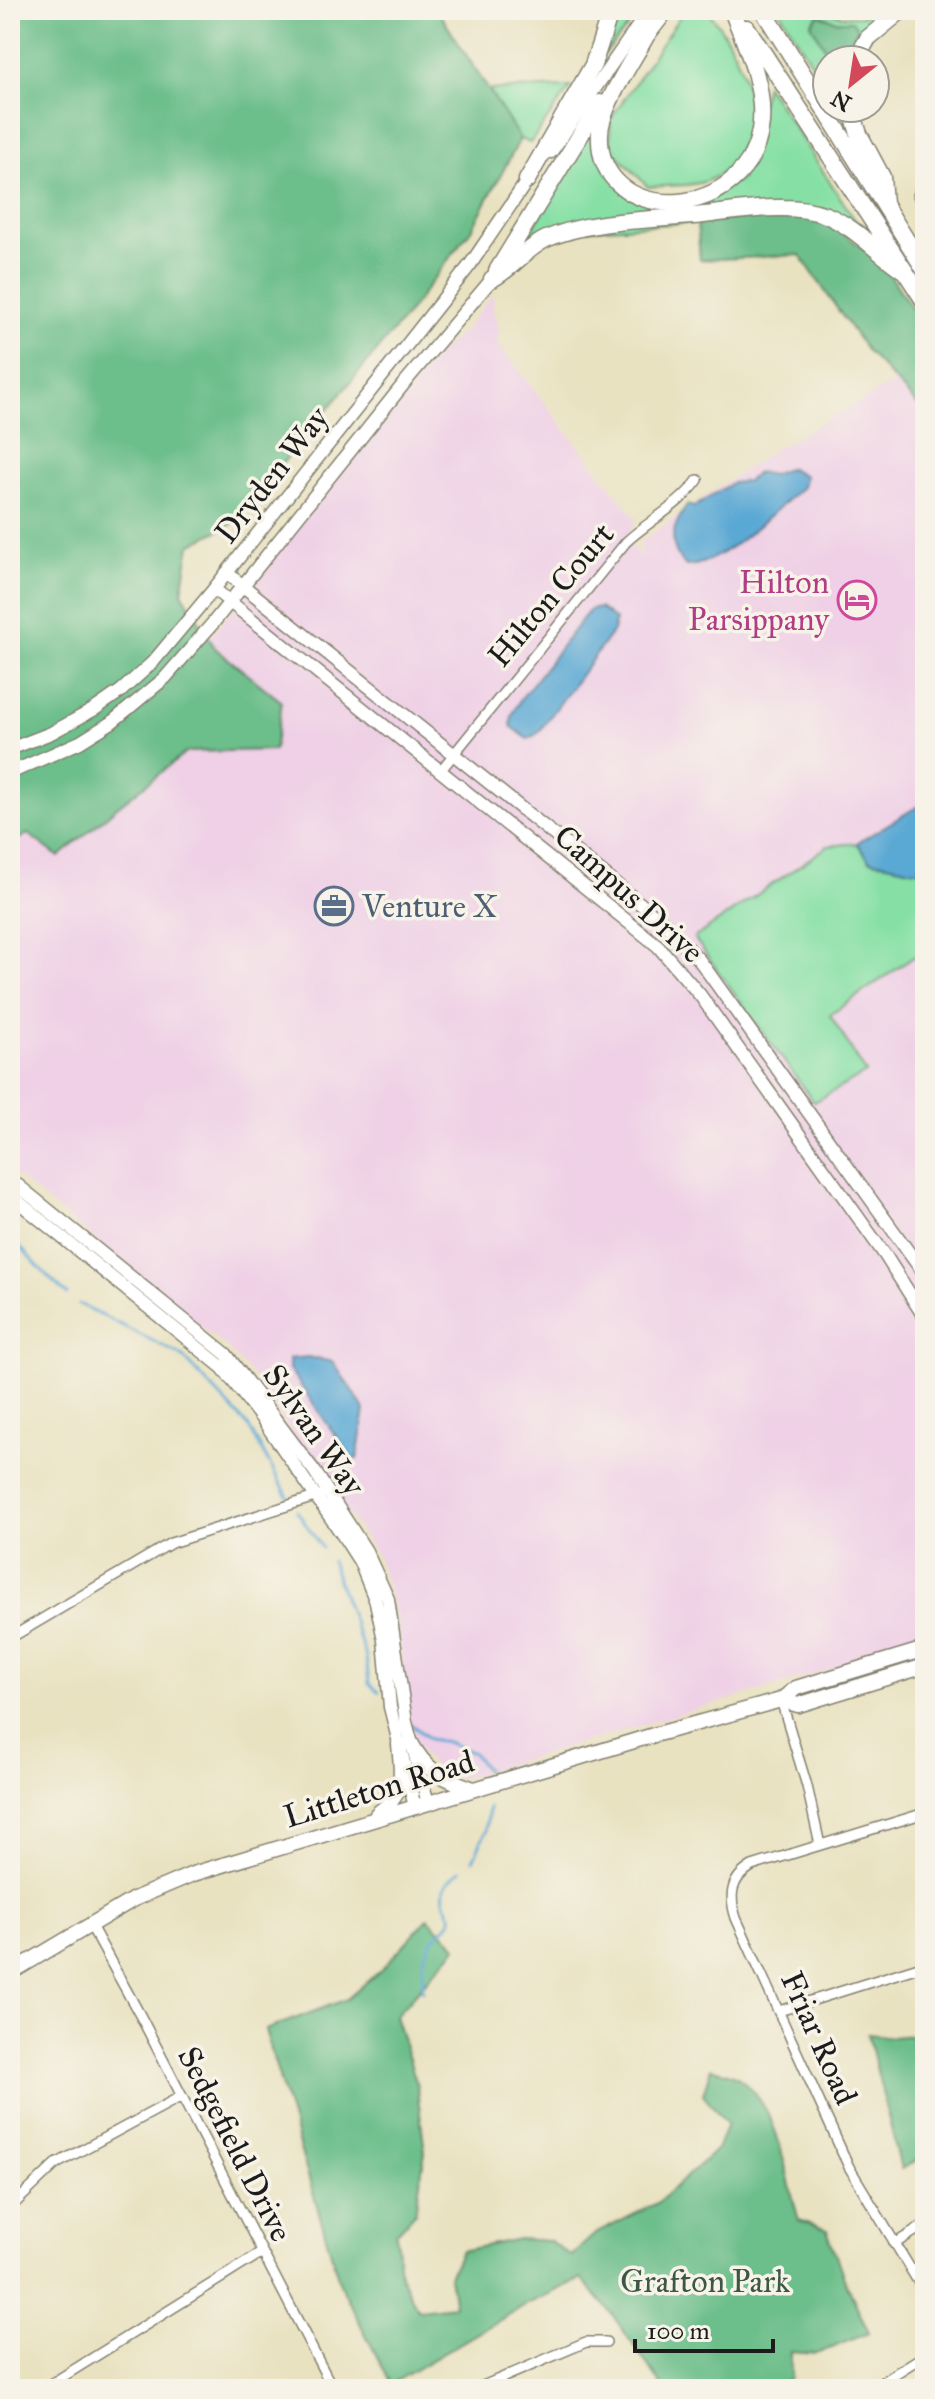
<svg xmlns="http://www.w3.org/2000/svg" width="935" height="2399" viewBox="0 0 935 2399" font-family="'IM FELL Great Primer',serif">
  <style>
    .built { fill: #efd0e6 }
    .green { fill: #86e0a5; stroke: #517e60; stroke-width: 2 }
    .forest { fill: #6cbe8a; stroke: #446d53; stroke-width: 2 }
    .water { fill: #5aa8d4; stroke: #3b6278; stroke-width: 2 }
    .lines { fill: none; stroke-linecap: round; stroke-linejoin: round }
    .stream { stroke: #5aa8d4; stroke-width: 3 }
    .minor-casing { stroke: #827f6e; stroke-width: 12 }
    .tertiary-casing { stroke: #827f6e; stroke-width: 15 }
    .primary-casing { stroke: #827f6e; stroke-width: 17 }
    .trunk-casing { stroke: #827f6e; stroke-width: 19 }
    .minor { stroke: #fff; stroke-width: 9 }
    .tertiary { stroke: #fff; stroke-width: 12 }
    .primary { stroke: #fff; stroke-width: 14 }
    .trunk { stroke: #fff; stroke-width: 16 }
    .labels { text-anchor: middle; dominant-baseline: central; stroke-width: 7; stroke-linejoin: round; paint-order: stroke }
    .street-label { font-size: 32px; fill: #1c1c1c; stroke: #f7f3e8 }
    .hotel-label { font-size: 32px; fill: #b23c85; stroke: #f7f3e8; text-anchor: end }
    .service-label { font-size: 32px; fill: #4e5e75; stroke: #f7f3e8; text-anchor: start }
    .park-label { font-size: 32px; fill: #3c5745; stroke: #f7f3e8 }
  </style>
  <rect width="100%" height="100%" fill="#f7f3e8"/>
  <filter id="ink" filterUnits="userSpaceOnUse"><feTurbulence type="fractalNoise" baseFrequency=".0125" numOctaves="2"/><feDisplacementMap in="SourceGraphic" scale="16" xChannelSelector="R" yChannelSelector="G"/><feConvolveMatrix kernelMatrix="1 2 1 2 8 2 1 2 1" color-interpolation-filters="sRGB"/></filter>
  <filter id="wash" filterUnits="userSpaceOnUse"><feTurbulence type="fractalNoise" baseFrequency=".006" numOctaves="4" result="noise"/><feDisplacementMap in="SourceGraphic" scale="32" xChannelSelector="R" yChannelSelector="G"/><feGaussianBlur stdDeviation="1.8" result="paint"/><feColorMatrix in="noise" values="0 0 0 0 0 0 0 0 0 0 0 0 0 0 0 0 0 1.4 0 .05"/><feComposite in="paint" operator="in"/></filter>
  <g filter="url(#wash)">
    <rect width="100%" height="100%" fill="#e9e2c1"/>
    <path class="built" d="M493,294V310L499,328L497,343L636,518L626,542L641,555L640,542L775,449L925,365V1642L462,1778L438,1772L416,1745L407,1708L398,1623L377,1555L251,1374L225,1346L10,1171V779L179,676L442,349L461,334Z"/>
    <path class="green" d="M618,10H642L604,55Z
      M684,10H707C736,45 759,94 743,139C737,157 727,172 709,180C693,187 666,185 648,187L611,148L610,120Z
      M779,10H815L844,16H860L891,10L850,60H837L858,29L819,15L811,23L832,60H827V88Z
      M766,85L859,226L832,213L546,232L526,240L594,126L597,153L648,205L740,181Z
      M571,87L530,143L520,139L489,90Z
      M857,843L869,860L920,871L925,867V949L830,1015L866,1073L814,1102L694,938L828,846Z"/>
    <path class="forest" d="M10,10H440V14L520,139L473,227L405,317L232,524L190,545L182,592L215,648L282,702L274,750L187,752L117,807L59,857L28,834L10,844Z
      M819,15L836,21H852L858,29L837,60H832L811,24Z
      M797,214L830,223L883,264L925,329V413L866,350L800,255L700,260L697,222Z
      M428,1918L457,1947L395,2016L416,2081L425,2152L415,2213L396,2233L400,2275L418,2310L454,2306L449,2276L461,2251L519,2239L550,2241L571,2256L595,2234L657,2203L718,2148L727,2124L703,2094L711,2068C720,2071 733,2073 740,2079C782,2111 784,2174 799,2220L827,2230L844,2278L869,2333L816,2354L791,2352V2378L774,2389H658L661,2384L606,2306L581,2279L527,2304L391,2384L340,2284L265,2030L347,1999L383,1968Z
      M868,2034L893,2037L925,2034V2156L901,2169Z"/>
    <path class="water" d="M790,468L805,476L802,487C774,511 723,565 686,566C665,545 673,526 687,505L694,507L732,483L747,481L758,472L772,475Z
      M600,608L615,620L613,631L538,733L528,739L511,726L512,715L520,700L584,617L591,609Z
      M925,802V867L920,871L869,860L857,843Z
      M308,1357L333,1362L365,1410L357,1459H352L289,1369V1359Z"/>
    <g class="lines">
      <path class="stream" d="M10,1237C30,1256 46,1277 67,1294
        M79,1304L181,1355L248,1426L289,1498
        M297,1511L322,1548
        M331,1561L366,1657L369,1684L379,1692
        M412,1725L429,1739L447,1742L473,1753L486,1770
        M473,1860L486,1831L489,1807
        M423,1991C422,1972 421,1954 434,1938C441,1931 448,1927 452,1918C440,1894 439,1889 460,1870"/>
    </g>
  </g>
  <g filter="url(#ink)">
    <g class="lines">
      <g class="minor-casing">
        <path id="minor" d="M917,195L925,190
          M441,770L626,542C650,520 679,506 698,480
          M10,1638L171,1543L321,1495
          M781,1700L807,1786L820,1845
          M925,1813L752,1866C730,1879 729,1896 736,1918L849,2167L925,2293
          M90,1924L141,2017L333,2389
          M779,2011L925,1965
          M10,2208L56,2164L182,2096
          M894,2244L925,2225
          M43,2389L261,2253
          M476,2389L586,2342H606
          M871,2389L925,2355"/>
      </g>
      <g class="tertiary-casing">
        <path id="tertiary" d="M551,152L649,10
          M227,573L627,893L664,923L700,961L925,1275
          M214,589L658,946L700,995L885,1255L925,1318
          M10,749L51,733L95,709L121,691L153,662L214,589L470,265L531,175
          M10,773L80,742L112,722L165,678L213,623L406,381L492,279
          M10,1179L226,1354L315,1472L366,1551L388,1599L406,1722L428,1803
          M10,1195L223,1368L263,1420L342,1534L360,1562L376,1602L384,1640L390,1707L415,1807"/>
      </g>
      <g class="primary-casing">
        <path id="primary" d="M781,1700L798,1705L925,1666
          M410,1741C426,1772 442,1778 474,1789
          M377,1814C406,1793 402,1776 399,1744
          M10,1973L134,1899L193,1874L654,1735L781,1700L796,1688L925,1649"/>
      </g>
      <g class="trunk-casing">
        <path id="trunk" d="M763,10L925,270
          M747,28L925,302
          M647,34C634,59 601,106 600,133C595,230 753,224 761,122C764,83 746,46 732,10
          M642,41L666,10
          M856,60L868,38L902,10
          M851,108L859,134L882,177L884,203
          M527,180L593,65L611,10
          M497,271L600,103
          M492,279C512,269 525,249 546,239C590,219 655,220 704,215C730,212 757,207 783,208C798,208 812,210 826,215C857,228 878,254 906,272"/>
      </g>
      <use href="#minor" class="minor"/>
      <use href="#tertiary" class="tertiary"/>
      <use href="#primary" class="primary"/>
      <use href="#trunk" class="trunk"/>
    </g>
  </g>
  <defs>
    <g id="hotel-ring" transform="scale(2)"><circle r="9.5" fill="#f7f3e8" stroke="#d1479c" stroke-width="1.5"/><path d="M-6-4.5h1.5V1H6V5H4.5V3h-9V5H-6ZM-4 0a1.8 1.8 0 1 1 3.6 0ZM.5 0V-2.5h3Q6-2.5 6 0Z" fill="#d1479c"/></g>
    <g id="office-ring" transform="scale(2)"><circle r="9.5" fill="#f7f3e8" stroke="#5c6f8a" stroke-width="1.5"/><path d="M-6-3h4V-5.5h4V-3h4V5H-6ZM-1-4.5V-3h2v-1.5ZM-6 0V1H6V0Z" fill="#5c6f8a"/></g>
  </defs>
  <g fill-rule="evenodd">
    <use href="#hotel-ring" x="857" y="600"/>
    <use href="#office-ring" x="334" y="906"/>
  </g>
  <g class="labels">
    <g class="street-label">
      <text transform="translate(272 475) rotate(-52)">Dryden Way</text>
      <text transform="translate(551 595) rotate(-50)">Hilton Court</text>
      <text transform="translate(629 894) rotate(42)">Campus Drive</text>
      <text transform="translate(314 1430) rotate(55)">Sylvan Way</text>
      <text transform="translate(379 1789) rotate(-17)">Littleton Road</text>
      <text transform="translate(819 2038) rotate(66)">Friar Road</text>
      <text transform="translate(235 2144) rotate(63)">Sedgefield Drive</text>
    </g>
    <g class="hotel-label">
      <text x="829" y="582">Hilton<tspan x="829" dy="37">Parsippany</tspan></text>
    </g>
    <g class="service-label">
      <text x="362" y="906">Venture X</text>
    </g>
    <g class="park-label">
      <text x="705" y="2281">Grafton Park</text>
    </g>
  </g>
  <rect width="935" height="2399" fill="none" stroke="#f7f3e8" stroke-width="40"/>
  <g transform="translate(851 84) rotate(210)"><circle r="38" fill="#f7f3e8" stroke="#9f9d96" stroke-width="2"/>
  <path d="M0-6L14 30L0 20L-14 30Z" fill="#d1495b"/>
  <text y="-12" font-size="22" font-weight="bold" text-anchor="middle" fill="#1c1c1c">N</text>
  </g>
  <path d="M635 2339v12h138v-12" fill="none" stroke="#1c1c1c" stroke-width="4"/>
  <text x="647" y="2339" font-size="24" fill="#1c1c1c" stroke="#f7f3e8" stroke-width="6" paint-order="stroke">100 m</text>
</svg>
